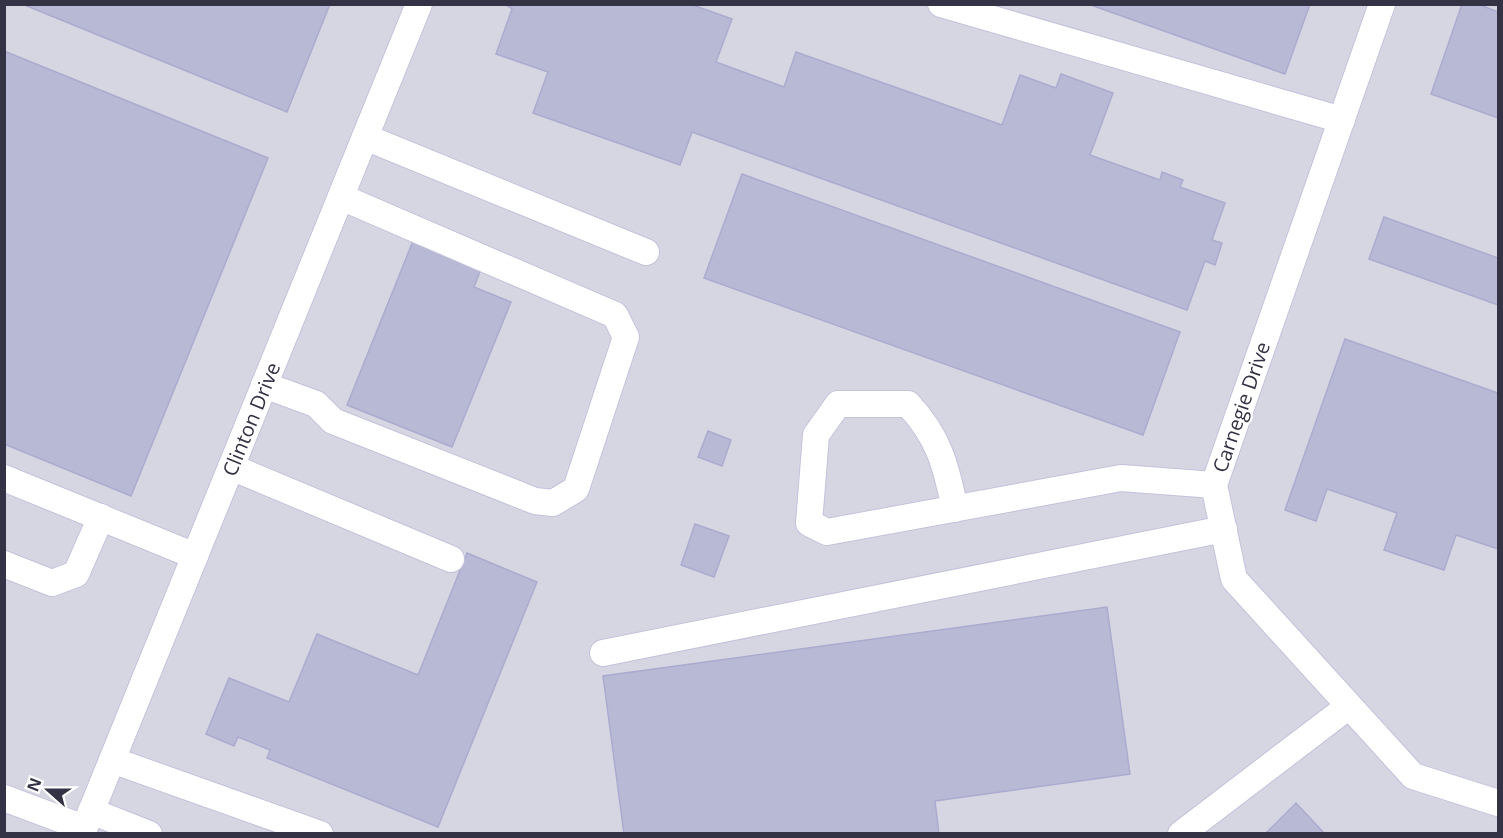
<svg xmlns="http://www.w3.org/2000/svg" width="1503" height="838" viewBox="0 0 1503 838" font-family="'Open Sans',sans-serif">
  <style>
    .industrial { fill: #d6d6e2 }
    .building { fill: #b8b9d5; stroke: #ababd0; stroke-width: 1.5 }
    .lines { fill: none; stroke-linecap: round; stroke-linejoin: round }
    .minor-casing { stroke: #c3c2dd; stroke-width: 28 }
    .minor { stroke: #fff; stroke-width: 26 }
    .labels { text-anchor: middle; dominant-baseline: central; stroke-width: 4.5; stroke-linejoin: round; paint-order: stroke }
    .street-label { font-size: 20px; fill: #333345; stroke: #fff }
  </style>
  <rect width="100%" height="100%" fill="#e4e3f3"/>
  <path class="industrial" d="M5,5H1498V833H5Z"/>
  <path class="building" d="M22,4H330L287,112Z
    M505,4H690L732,19L716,62L784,87L796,52L1002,125L1020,75L1056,88L1061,74L1113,93L1090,155L1160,180L1162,172L1183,180L1180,187L1225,203L1212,240L1222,243L1215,265L1205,261L1187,310L692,132L680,165L533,113L548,72L496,54L512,9Z
    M1088,4H1310L1285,74Z
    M1462,4H1478L1498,12V118L1431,94Z
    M4,51L268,158L131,496L4,444Z
    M742,174L1180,332L1143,435L704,278Z
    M1384,217L1498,258V305L1369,259Z
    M413,241L481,269L474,287L511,302L452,447L347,405Z
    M1345,339L1498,393V549L1456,535L1444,570L1384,550L1397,513L1327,489L1316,521L1285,510Z
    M708,431L731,440L722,466L698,457Z
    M695,524L729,536L714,577L681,565Z
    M467,553L537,582L438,827L267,758L270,750L238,737L234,746L206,734L229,678L289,702L317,634L418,675Z
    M1107,607L1130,774L935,801L939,834H624L603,676Z
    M1296,803L1325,834H1265Z"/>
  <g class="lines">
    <g class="minor-casing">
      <g id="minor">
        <path d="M941,4L1342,120"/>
        <path d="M1382,4L1214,485L1234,579L1413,776L1498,803"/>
        <path d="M365,137L646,252"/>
        <path d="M264,385L316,404L333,421L535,501L553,503L576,489L626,337L615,315L341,197"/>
        <path d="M231,467L451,559"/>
        <path d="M4,478L195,556"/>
        <path d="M955,509C946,466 939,437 908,404H838L816,435L809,523L827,532L1121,478L1214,485"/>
        <path d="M4,564L52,583L76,574L101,517"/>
        <path d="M603,653L1224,529"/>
        <path d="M112,760L320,834"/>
        <path d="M4,798L84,828"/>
        <path d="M91,811L149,834"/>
        <path id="s1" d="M82,834L419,4"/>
        <path d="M1181,834L1349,706"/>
      </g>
    </g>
    <use href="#minor" class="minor"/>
  </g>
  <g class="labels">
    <g class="street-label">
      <text transform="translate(1241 407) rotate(-71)">Carnegie Drive</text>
      <text stroke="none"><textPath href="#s1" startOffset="448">Clinton Drive</textPath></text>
    </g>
  </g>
  <rect width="1503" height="838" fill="none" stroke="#333345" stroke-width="12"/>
  <g transform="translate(48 790) rotate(291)" stroke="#ffffff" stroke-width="4.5" paint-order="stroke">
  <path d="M0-4.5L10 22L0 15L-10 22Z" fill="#333345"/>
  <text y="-9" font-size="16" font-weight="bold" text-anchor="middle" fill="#333345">N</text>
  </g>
</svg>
